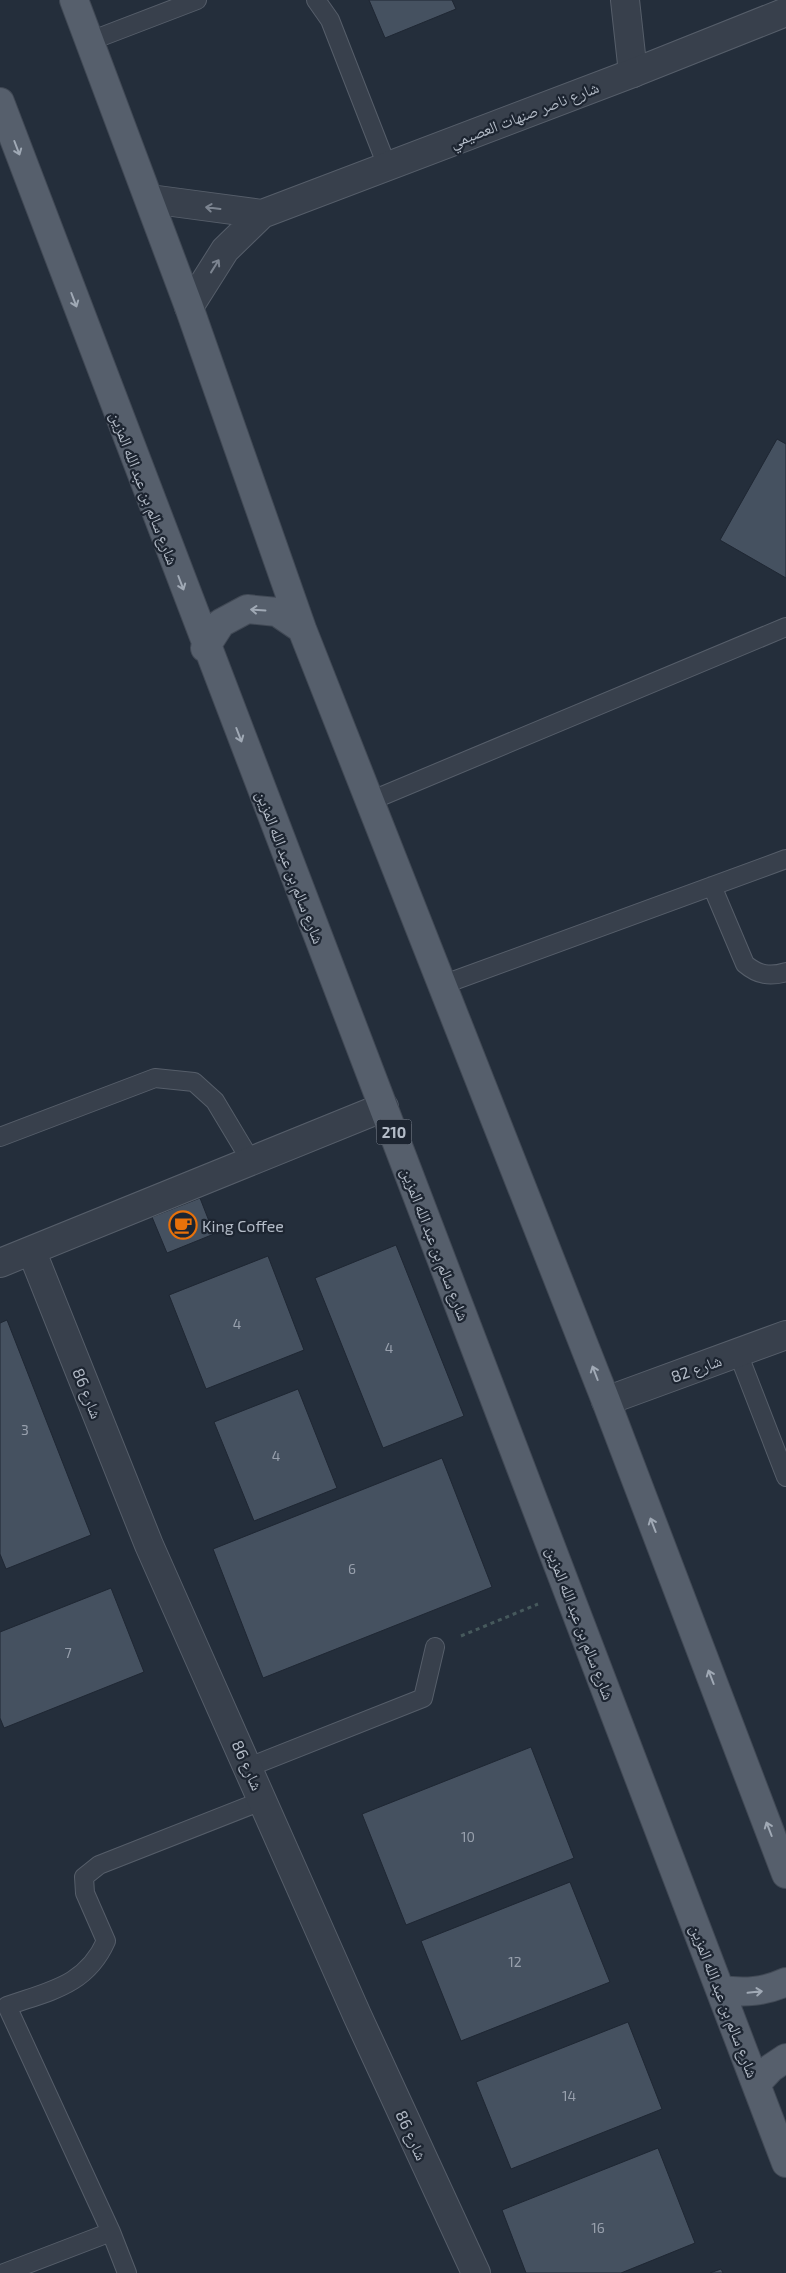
<svg xmlns="http://www.w3.org/2000/svg" width="786" height="2273" viewBox="0 0 786 2273" font-family="'Exo 2','Noto Naskh Arabic',sans-serif">
  <style>
    .building { fill: #455160; stroke: #1f2733 }
    .lines { fill: none; stroke-linecap: round; stroke-linejoin: round }
    .service-casing { stroke: #565e6a; stroke-width: 20 }
    .minor-casing { stroke: #565e6a; stroke-width: 30 }
    .tertiary-casing { stroke: #565e6a; stroke-width: 30 }
    .primary-casing { stroke: #414955; stroke-width: 30 }
    .path { stroke: #46595c; stroke-width: 3; stroke-dasharray: 4 4; stroke-linecap: butt }
    .service { stroke: #38404c; stroke-width: 18 }
    .minor { stroke: #38404c; stroke-width: 28 }
    .tertiary { stroke: #38404c; stroke-width: 28 }
    .primary { stroke: #565f6c; stroke-width: 28 }
    .oneway { stroke: #a0a9b5 }
    .oneway2 { stroke: #7c8490 }
    .labels { text-anchor: middle; dominant-baseline: central; stroke-width: 4.5; stroke-linejoin: round; paint-order: stroke }
    .number-label { font-size: 14px; fill: #98a0ad }
    .shield { fill: #1d2531; stroke: #868e9a; stroke-width: 1 }
    .shield-label { font-size: 15px; font-weight: bold; fill: #b3bbc7 }
    .street-label { font-size: 16px; fill: #b3bbc7; stroke: #1d2531 }
    .poi-label { font-size: 16px; fill: #b3bbc7; stroke: #1d2531; text-anchor: start }
  </style>
  <rect width="100%" height="100%" fill="#242e3b"/>
  <path class="building" d="M369,0H452L456,9L385,38Z
    M777,439L786,444V578L720,540Z
    M200,1198L214,1234L167,1253L152,1217Z
    M396,1245L464,1416L383,1448L315,1278Z
    M268,1256L304,1350L206,1389L169,1295Z
    M7,1320L91,1535L6,1569L0,1554V1323Z
    M298,1389L337,1488L254,1521L214,1422Z
    M442,1458L492,1587L263,1678L213,1549Z
    M111,1588L144,1672L4,1728L0,1718V1632Z
    M531,1747L574,1858L406,1925L362,1814Z
    M570,1882L610,1982L461,2041L421,1941Z
    M628,2022L662,2109L511,2169L476,2082Z
    M658,2148L695,2243L621,2273H526L502,2210Z
    M721,2269L723,2273H710Z"/>
  <g class="lines">
    <g class="service-casing">
      <path id="service" d="M316,0L330,20L387,166
        M90,41L197,0
        M370,801L786,627
        M712,886L745,964C758,975 770,977 786,972
        M442,985L786,859
        M0,1137L155,1078L194,1082L215,1101L251,1161
        M738,1353L786,1477
        M249,1767L423,1698L435,1647
        M111,2232L7,2006C49,1991 86,1986 106,1941L85,1893L84,1877L99,1865L264,1800
        M4,2273L111,2232L127,2273"/>
    </g>
    <g class="minor-casing">
      <path id="minor" d="M625,0L633,73
        M32,1252L149,1545L357,2015L476,2273
        M0,1263L384,1107
        M606,1401L786,1335"/>
    </g>
    <g class="tertiary-casing">
      <path id="tertiary" d="M150,199L262,214
        M189,307L225,250L262,214L633,73L786,12"/>
    </g>
    <g class="primary-casing">
      <path id="primary" d="M74,0L189,307L302,629L606,1401L786,1874
        M0,102C259,790 526,1475 786,2163
        M205,648L221,623L247,609L277,612L302,629
        M721,1990C745,1993 764,1992 786,1982
        M756,2084L771,2068L786,2058"/>
    </g>
    <path class="path" d="M461,1636L538,1604"/>
    <use href="#service" class="service"/>
    <use href="#minor" class="minor"/>
    <use href="#tertiary" class="tertiary"/>
    <use href="#primary" class="primary"/>
  </g>
  <defs><path id="oneway-shaft" d="M-6 0H5M1.5-3L5.5 0L1.5 3" fill="none" stroke-width="1.6" stroke-linecap="round" stroke-linejoin="round" transform="scale(1.25)"/></defs>
  <g class="oneway">
    <use href="#oneway-shaft" transform="translate(17 148) rotate(69)"/>
    <use href="#oneway-shaft" transform="translate(74 300) rotate(69)"/>
    <use href="#oneway-shaft" transform="translate(181 583) rotate(69)"/>
    <use href="#oneway-shaft" transform="translate(258 610) rotate(-176)"/>
    <use href="#oneway-shaft" transform="translate(239 735) rotate(69)"/>
    <use href="#oneway-shaft" transform="translate(595 1373) rotate(-111)"/>
    <use href="#oneway-shaft" transform="translate(653 1525) rotate(-111)"/>
    <use href="#oneway-shaft" transform="translate(711 1677) rotate(-111)"/>
    <use href="#oneway-shaft" transform="translate(769 1829) rotate(-111)"/>
    <use href="#oneway-shaft" transform="translate(755 1992) rotate(-6)"/>
  </g>
  <g class="oneway2">
    <use href="#oneway-shaft" transform="translate(213 208) rotate(-173)"/>
    <use href="#oneway-shaft" transform="translate(215 266) rotate(-58)"/>
  </g>
  <defs>
    <g id="cafe-ring" transform="scale(1.4375)"><circle r="9.5" fill="#1d2531" stroke="#e8710a" stroke-width="1.5"/><path d="M-5.5-4.5H6V0H3Q3 3.5 0 3.5H-2.5Q-5.5 3.5-5.5 0ZM3-3.2v2h1.7v-2ZM-6 4.5H4V6H-6Z" fill="#e8710a"/></g>
  </defs>
  <g fill-rule="evenodd">
    <use href="#cafe-ring" x="183" y="1225"/>
  </g>
  <g class="labels">
    <g class="number-label">
      <text x="237" y="1323">4</text>
      <text x="389" y="1347">4</text>
      <text x="25" y="1429">3</text>
      <text x="276" y="1455">4</text>
      <text x="352" y="1568">6</text>
      <text x="68" y="1652">7</text>
      <text x="468" y="1836">10</text>
      <text x="515" y="1961">12</text>
      <text x="569" y="2095">14</text>
      <text x="598" y="2227">16</text>
    </g>
    <rect class="shield" x="376.5" y="1119.5" width="35" height="25" rx="4"/>
    <g class="shield-label">
      <text x="394" y="1132">210</text>
    </g>
    <g class="street-label">
      <text transform="translate(524 114) rotate(-21)">شارع ناصر صنهات العصيمي</text>
      <text transform="translate(145 488) rotate(69)">شارع سالم بن عبد الله المزين</text>
      <text transform="translate(291 867) rotate(69)">شارع سالم بن عبد الله المزين</text>
      <text transform="translate(436 1244) rotate(69)">شارع سالم بن عبد الله المزين</text>
      <text transform="translate(696 1368) rotate(-20)">شارع 82</text>
      <text transform="translate(88 1393) rotate(68)">شارع 86</text>
      <text transform="translate(581 1623) rotate(69)">شارع سالم بن عبد الله المزين</text>
      <text transform="translate(248 1765) rotate(66)">شارع 86</text>
      <text transform="translate(725 2001) rotate(69)">شارع سالم بن عبد الله المزين</text>
      <text transform="translate(412 2135) rotate(65)">شارع 86</text>
    </g>
    <g class="poi-label">
      <text x="202" y="1225">King Coffee</text>
    </g>
  </g>
</svg>
